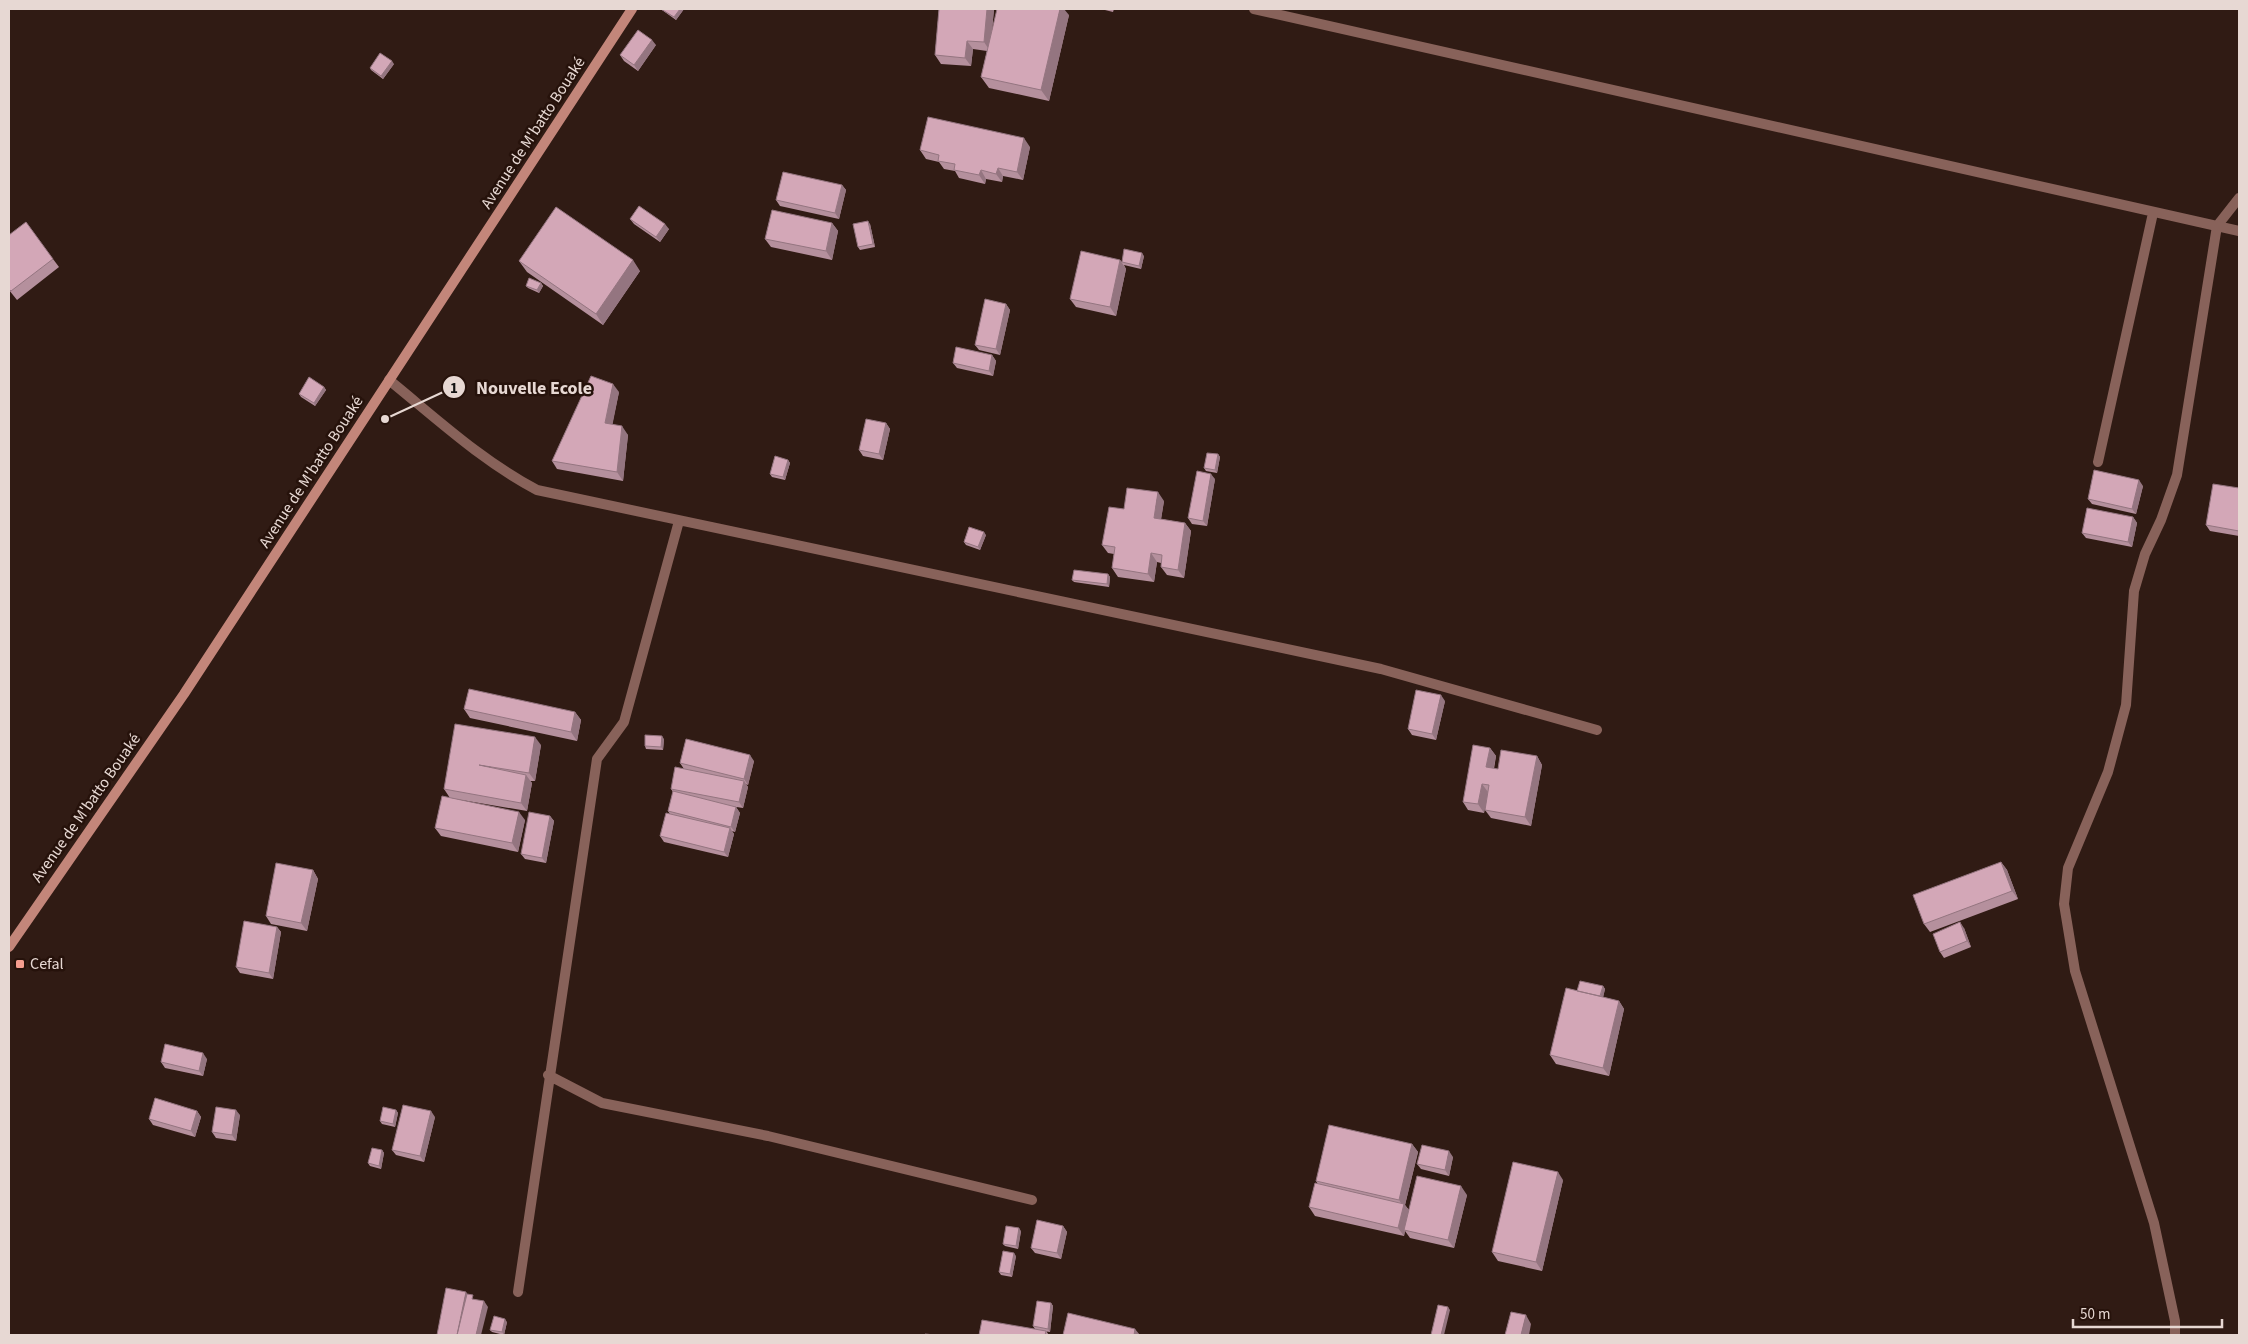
<svg xmlns="http://www.w3.org/2000/svg" width="2248" height="1344" viewBox="0 0 2248 1344" font-family="'Source Sans 3',sans-serif">
  <style>
    .lines { fill: none; stroke-linecap: round; stroke-linejoin: round }
    .street { stroke: #88625a; stroke-width: 10 }
    .secondary { stroke: #c3867a; stroke-width: 10 }
    .wall { fill: #b5909d }
    .shaded-wall { fill: #947580 }
    .building { fill: #d3a7b7; stroke: #947580 }
    .poi-dot { fill: #f59d8f; stroke: #26120b; stroke-width: 2 }
    .labels { text-anchor: middle; dominant-baseline: central; stroke-width: 5; stroke-linejoin: round; paint-order: stroke }
    .street-label { font-size: 16px; fill: #e7d8d3; stroke: #26120b }
    .poi-label { font-size: 16px; fill: #e7d8d3; stroke: #26120b; text-anchor: start }
    .leader { fill: none; stroke: #e7d8d3; stroke-width: 2 }
    .callout-dot { fill: #e7d8d3; stroke: #26120b; stroke-width: 2 }
    .mark-label { font-size: 15px; text-anchor: middle; font-weight: bold; fill: #111 }
    .callout-label { font-size: 18px; text-anchor: middle; font-weight: bold; fill: #e7d8d3; stroke: #26120b; stroke-width: 5; stroke-linejoin: round; paint-order: stroke }
  </style>
  <rect width="100%" height="100%" fill="#301b14"/>
  <g class="lines">
    <path class="street" d="M1254,9L2239,231
      M389,380C437,419 482,461 537,490L1381,669L1597,730
      M2098,462L2153,213
      M548,1075L602,1103L768,1136L1032,1200
      M518,1292L597,759L624,722L679,521
      M2175,1335V1321L2154,1223L2075,971L2064,904L2068,868L2108,772L2126,705L2134,591L2145,554L2161,520L2177,475L2217,226L2239,198"/>
    <path class="secondary" d="M9,947L184,694L632,9"/>
  </g>
  <path class="wall" d="M661,9H684L676,20L662,10Z
    M939,9H994L992,31L1069,15L1049,101L989,88L981,77L987,51L973,49L971,66L941,64L935,55Z
    M1101,9H1114L1113,12Z
    M656,45L638,71L624,61L620,55Z
    M394,64L383,79L371,70L370,68Z
    M1030,147L1023,180L1003,176L1002,182L986,179L985,184L959,178L955,171L944,169L939,162L926,159L920,150Z
    M842,185L846,190L839,219L780,206L776,200Z
    M630,219L669,229L660,242L634,224Z
    M832,223L838,231L832,260L771,247L765,239Z
    M870,224L875,247L860,250L858,247Z
    M9,235L53,259L59,267L17,300L9,290Z
    M1144,256L1141,269L1124,265L1126,269L1116,316L1076,307L1070,299L1120,260L1122,262Z
    M519,261L640,271L603,325L527,272Z
    M541,283L543,286L539,293L528,288L526,286Z
    M1006,304L1010,310L1000,355L979,350L975,345Z
    M992,355L996,361L993,376L957,368L953,363Z
    M324,387L326,390L315,406L301,397L299,394Z
    M619,392L612,425L628,435L623,481L557,469L552,461Z
    M886,423L890,429L883,460L863,456L859,450Z
    M1218,454L1220,457L1217,473L1206,471L1204,468Z
    M788,460L790,463L785,480L772,477L770,474Z
    M1215,479L1207,526L1192,524L1188,518Z
    M2143,486L2136,514L2092,504L2088,499Z
    M2239,488V536L2210,531L2206,525Z
    M1164,501L1161,519L1185,523L1191,531L1184,578L1167,575L1161,567V563L1157,562L1154,582L1118,577L1112,568L1114,554L1108,553L1102,545Z
    M2133,517L2137,523L2132,547L2086,538L2082,533Z
    M986,535L980,550L966,545L964,542Z
    M1108,574L1110,577L1109,587L1074,582L1072,580Z
    M1445,701L1436,740L1412,735L1408,729Z
    M464,709L575,712L581,720L577,741L470,718Z
    M664,739L663,750L646,749L645,746Z
    M541,745L535,781H530L532,783L527,811L450,798L444,789Z
    M1490,748L1496,756L1494,769H1498L1537,756L1542,765L1531,826L1491,818L1485,810L1488,792L1484,813L1468,810L1463,802Z
    M754,761L748,785L746,784L748,787L743,808L730,806L736,807L740,813L735,832L732,831L734,834L728,857L664,842L660,836L670,814L668,811L673,792L671,789L684,769L680,763Z
    M550,816L554,821L546,863L525,859L521,854Z
    M525,820L518,852L441,836L435,828Z
    M2001,862L2007,870L2018,899L1930,932L1924,924Z
    M313,870L318,879L307,931L271,924L266,916Z
    M277,927L281,932L273,979L240,973L236,967Z
    M1964,928L1971,947L1944,958L1940,952Z
    M1603,986L1605,989L1603,997L1619,1001L1624,1009L1609,1076L1556,1064L1550,1055L1577,991Z
    M207,1059L203,1076L165,1068L161,1062Z
    M396,1110L398,1113L395,1127L382,1124L380,1121Z
    M197,1111L201,1117L195,1137L153,1125L149,1119Z
    M240,1115L236,1141L216,1138L212,1132Z
    M435,1117L424,1162L396,1155L392,1150Z
    M1412,1144L1418,1152L1405,1205L1409,1210L1467,1195L1454,1248L1410,1238L1405,1231L1404,1236L1315,1216L1309,1207L1318,1184L1316,1181Z
    M382,1150L384,1153L381,1169L370,1166L368,1163Z
    M1453,1157L1449,1176L1421,1169L1417,1164Z
    M1563,1180L1542,1271L1498,1261L1492,1252Z
    M1063,1226L1067,1232L1061,1259L1035,1253L1031,1248Z
    M1021,1231L1018,1249L1005,1246L1003,1244Z
    M1016,1256L1012,1277L1001,1275L999,1272Z
    M1051,1303L1053,1306L1050,1332L1043,1331H1046L1049,1335H979L1035,1329L1033,1326Z
    M507,1322L504,1335L492,1332L490,1330Z"/>
  <path class="shaded-wall" d="M680,9H684L676,20L674,17Z
    M987,9H994L990,51L984,42Z
    M1060,9H1064L1069,15L1049,101L1041,90Z
    M652,40L656,45L638,71L634,65Z
    M967,41L973,49L971,66L965,58Z
    M392,61L394,64L383,79L381,76Z
    M1024,138L1030,147L1023,180L1017,172Z
    M998,168L1003,176L1002,182L996,174Z
    M981,170L986,179L985,184L979,175Z
    M842,185L846,190L839,219L835,213Z
    M868,221L870,224L875,247L873,244Z
    M832,223L838,231L832,260L826,251Z
    M665,224L669,229L660,242L656,237Z
    M1142,253L1144,256L1141,269L1139,266Z
    M633,260L640,271L603,325L596,314Z
    M1120,260L1126,269L1116,316L1110,307Z
    M541,283L543,286L539,293L537,290Z
    M1006,304L1010,310L1000,355L996,349Z
    M992,355L996,361L993,376L989,371Z
    M613,384L619,392L611,432L605,423Z
    M324,387L326,390L315,406L314,403Z
    M886,423L890,429L883,460L879,454Z
    M622,426L628,435L623,481L617,472Z
    M1218,454L1220,457L1217,473L1215,470Z
    M788,460L790,463L785,480L783,477Z
    M1211,474L1215,479L1207,526L1203,521Z
    M2139,480L2143,486L2136,514L2132,509Z
    M1158,492L1164,501L1160,526L1154,518Z
    M2133,517L2137,523L2132,547L2128,542Z
    M1185,523L1191,531L1184,578L1178,570Z
    M984,532L986,535L980,550L978,547Z
    M1151,553L1157,562L1154,582L1148,574Z
    M1108,574L1110,577L1109,587L1107,584Z
    M1441,695L1445,701L1436,740L1432,734Z
    M575,712L581,720L577,741L571,732Z
    M662,736L664,739L663,750L661,747Z
    M535,737L541,745L535,781L529,773Z
    M1490,748L1496,756L1492,776L1486,767Z
    M750,755L754,761L748,785L744,779Z
    M1537,756L1542,765L1531,826L1525,817Z
    M526,775L532,783L527,811L521,803Z
    M744,781L748,787L743,808L739,802Z
    M1482,784L1488,792L1484,813L1478,804Z
    M736,807L740,813L735,832L731,827Z
    M519,812L525,820L518,852L512,843Z
    M550,816L554,821L546,863L542,858Z
    M730,828L734,834L728,857L724,852Z
    M2001,862L2007,870L2018,899L2012,891Z
    M313,870L318,879L307,931L301,923Z
    M1960,922L1964,928L1971,947L1967,941Z
    M277,927L281,932L273,979L269,973Z
    M1603,986L1605,989L1602,1002L1600,999Z
    M1619,1001L1624,1009L1609,1076L1603,1068Z
    M203,1053L207,1059L203,1076L199,1071Z
    M236,1110L240,1115L236,1141L232,1135Z
    M396,1110L398,1113L395,1127L393,1124Z
    M197,1111L201,1117L195,1137L191,1131Z
    M431,1111L435,1117L424,1162L420,1156Z
    M1412,1144L1418,1152L1405,1205L1410,1212L1404,1230L1405,1231L1404,1236L1398,1228L1403,1206L1399,1200Z
    M382,1150L384,1153L381,1169L379,1166Z
    M1449,1151L1453,1157L1449,1176L1445,1170Z
    M1558,1172L1563,1180L1542,1271L1536,1262Z
    M1461,1186L1467,1195L1454,1248L1448,1240Z
    M1063,1226L1067,1232L1061,1259L1057,1253Z
    M1019,1228L1021,1231L1018,1249L1016,1246Z
    M1014,1253L1016,1256L1012,1277L1010,1274Z
    M466,1292L470,1298L457,1335Z
    M484,1301L488,1307L481,1335H476Z
    M1051,1303L1053,1306L1050,1332L1048,1329Z
    M1448,1307L1450,1310L1444,1335H1441Z
    M1526,1315L1531,1324L1529,1335H1521Z
    M505,1319L507,1322L504,1335L502,1332Z
    M1135,1329L1140,1335H1134Z"/>
  <path class="building" d="M661,9H680L674,17Z
    M939,9H987L984,42L967,41L965,58L935,55Z
    M997,9H1060L1041,90L981,77Z
    M638,30L652,40L634,65L620,55Z
    M380,53L392,61L381,76L370,68Z
    M928,117L1024,138L1017,172L998,168L996,174L981,170L979,175L954,170L955,164L938,161L939,155L920,150Z
    M783,172L842,185L835,213L776,200Z
    M639,206L665,224L656,237L630,219Z
    M556,207L633,260L596,314L519,261Z
    M772,210L832,223L826,251L765,239Z
    M868,221L873,244L858,247L853,224Z
    M26,222L53,259L11,291L9,289V235Z
    M1124,249L1142,253L1139,266L1122,262Z
    M1081,251L1120,260L1110,307L1070,299Z
    M529,278L541,283L537,290L526,286Z
    M985,299L1006,304L996,349L975,345Z
    M956,347L992,355L989,371L953,363Z
    M591,376L613,384L605,423L622,426L617,472L552,461Z
    M309,377L324,387L314,403L299,394Z
    M866,419L886,423L879,454L859,450Z
    M1207,453L1218,454L1215,470L1204,468Z
    M775,456L788,460L783,477L770,474Z
    M2094,470L2139,480L2132,509L2088,499Z
    M1197,471L1211,474L1203,521L1188,518Z
    M2213,484L2239,488V531L2206,525Z
    M1127,488L1158,492L1154,518L1185,523L1178,570L1161,567L1162,555L1151,553L1148,574L1112,568L1115,547L1102,545L1109,507L1124,509Z
    M2087,508L2133,517L2128,542L2082,533Z
    M969,527L984,532L978,547L964,542Z
    M1074,570L1108,574L1107,584L1072,580Z
    M469,689L575,712L571,732L464,709Z
    M1416,690L1441,695L1432,734L1408,729Z
    M455,724L535,737L529,773L479,765L526,775L521,803L444,789Z
    M645,735L662,736L661,747L645,746Z
    M686,739L750,755L744,779L680,763Z
    M1473,745L1490,748L1486,767L1498,769L1501,750L1537,756L1525,817L1485,810L1489,785L1482,784L1478,804L1463,802Z
    M675,767L744,781L739,802L671,789Z
    M673,791L736,807L731,827L668,811Z
    M442,796L519,812L512,843L435,828Z
    M529,812L550,816L542,858L521,854Z
    M666,813L730,828L724,852L660,836Z
    M2001,862L2012,891L1924,924L1913,895Z
    M276,863L313,870L301,923L266,916Z
    M244,921L277,927L269,973L236,967Z
    M1960,922L1967,941L1940,952L1933,934Z
    M1580,981L1603,986L1600,996L1577,991Z
    M1566,988L1619,1001L1603,1068L1550,1055Z
    M165,1044L203,1053L199,1071L161,1062Z
    M155,1098L197,1111L191,1131L149,1119Z
    M403,1105L431,1111L420,1156L392,1150Z
    M216,1107L236,1110L232,1135L212,1132Z
    M383,1107L396,1110L393,1124L380,1121Z
    M1329,1125L1412,1144L1399,1200L1316,1181Z
    M1422,1145L1449,1151L1445,1170L1417,1164Z
    M372,1148L382,1150L379,1166L368,1163Z
    M1513,1162L1558,1172L1536,1262L1492,1252Z
    M1417,1176L1461,1186L1448,1240L1404,1230Z
    M1315,1183L1404,1204L1398,1228L1309,1207Z
    M1037,1220L1063,1226L1057,1253L1031,1248Z
    M1006,1226L1019,1228L1016,1246L1003,1244Z
    M1003,1251L1014,1253L1010,1274L999,1272Z
    M446,1288L466,1292L457,1335H437Z
    M467,1294L473,1295L472,1299L484,1301L476,1335H457Z
    M1037,1301L1051,1303L1048,1329L1033,1326Z
    M1438,1305L1448,1307L1441,1335H1431Z
    M1511,1312L1526,1315L1521,1335H1505Z
    M1068,1313L1135,1329L1134,1335H1063Z
    M494,1316L505,1319L502,1332L490,1330Z
    M982,1320L1046,1331L1045,1335H979Z
    M925,1334L935,1335H925Z"/>
  <rect class="poi-dot" x="15" y="959" width="10" height="10" rx="2.5"/>
  <g class="labels">
    <g class="street-label">
      <text transform="translate(533 133) rotate(-57)">Avenue de M'batto Bouaké</text>
      <text transform="translate(311 472) rotate(-57)">Avenue de M'batto Bouaké</text>
      <text transform="translate(86 808) rotate(-55)">Avenue de M'batto Bouaké</text>
    </g>
    <g class="poi-label">
      <text x="30" y="964">Cefal</text>
    </g>
  </g>
  <path class="leader" d="M385 419L454 387"/>
  <g class="callout-dot">
    <circle cx="385" cy="419" r="5"/>
    <circle cx="454" cy="387" r="12"/>
  </g>
  <g class="mark-label">
    <text x="454" y="393">1</text>
  </g>
  <g class="callout-label">
    <text x="534" y="394">Nouvelle Ecole</text>
  </g>
  <rect width="2248" height="1344" fill="none" stroke="#e7d8d3" stroke-width="20"/>
  <path d="M2073 1319v8h149v-8" fill="none" stroke="#e7d8d3" stroke-width="2.5"/>
  <text x="2080" y="1319" font-size="15" fill="#e7d8d3" stroke="#26120b" stroke-width="4" paint-order="stroke">50 m</text>
</svg>
